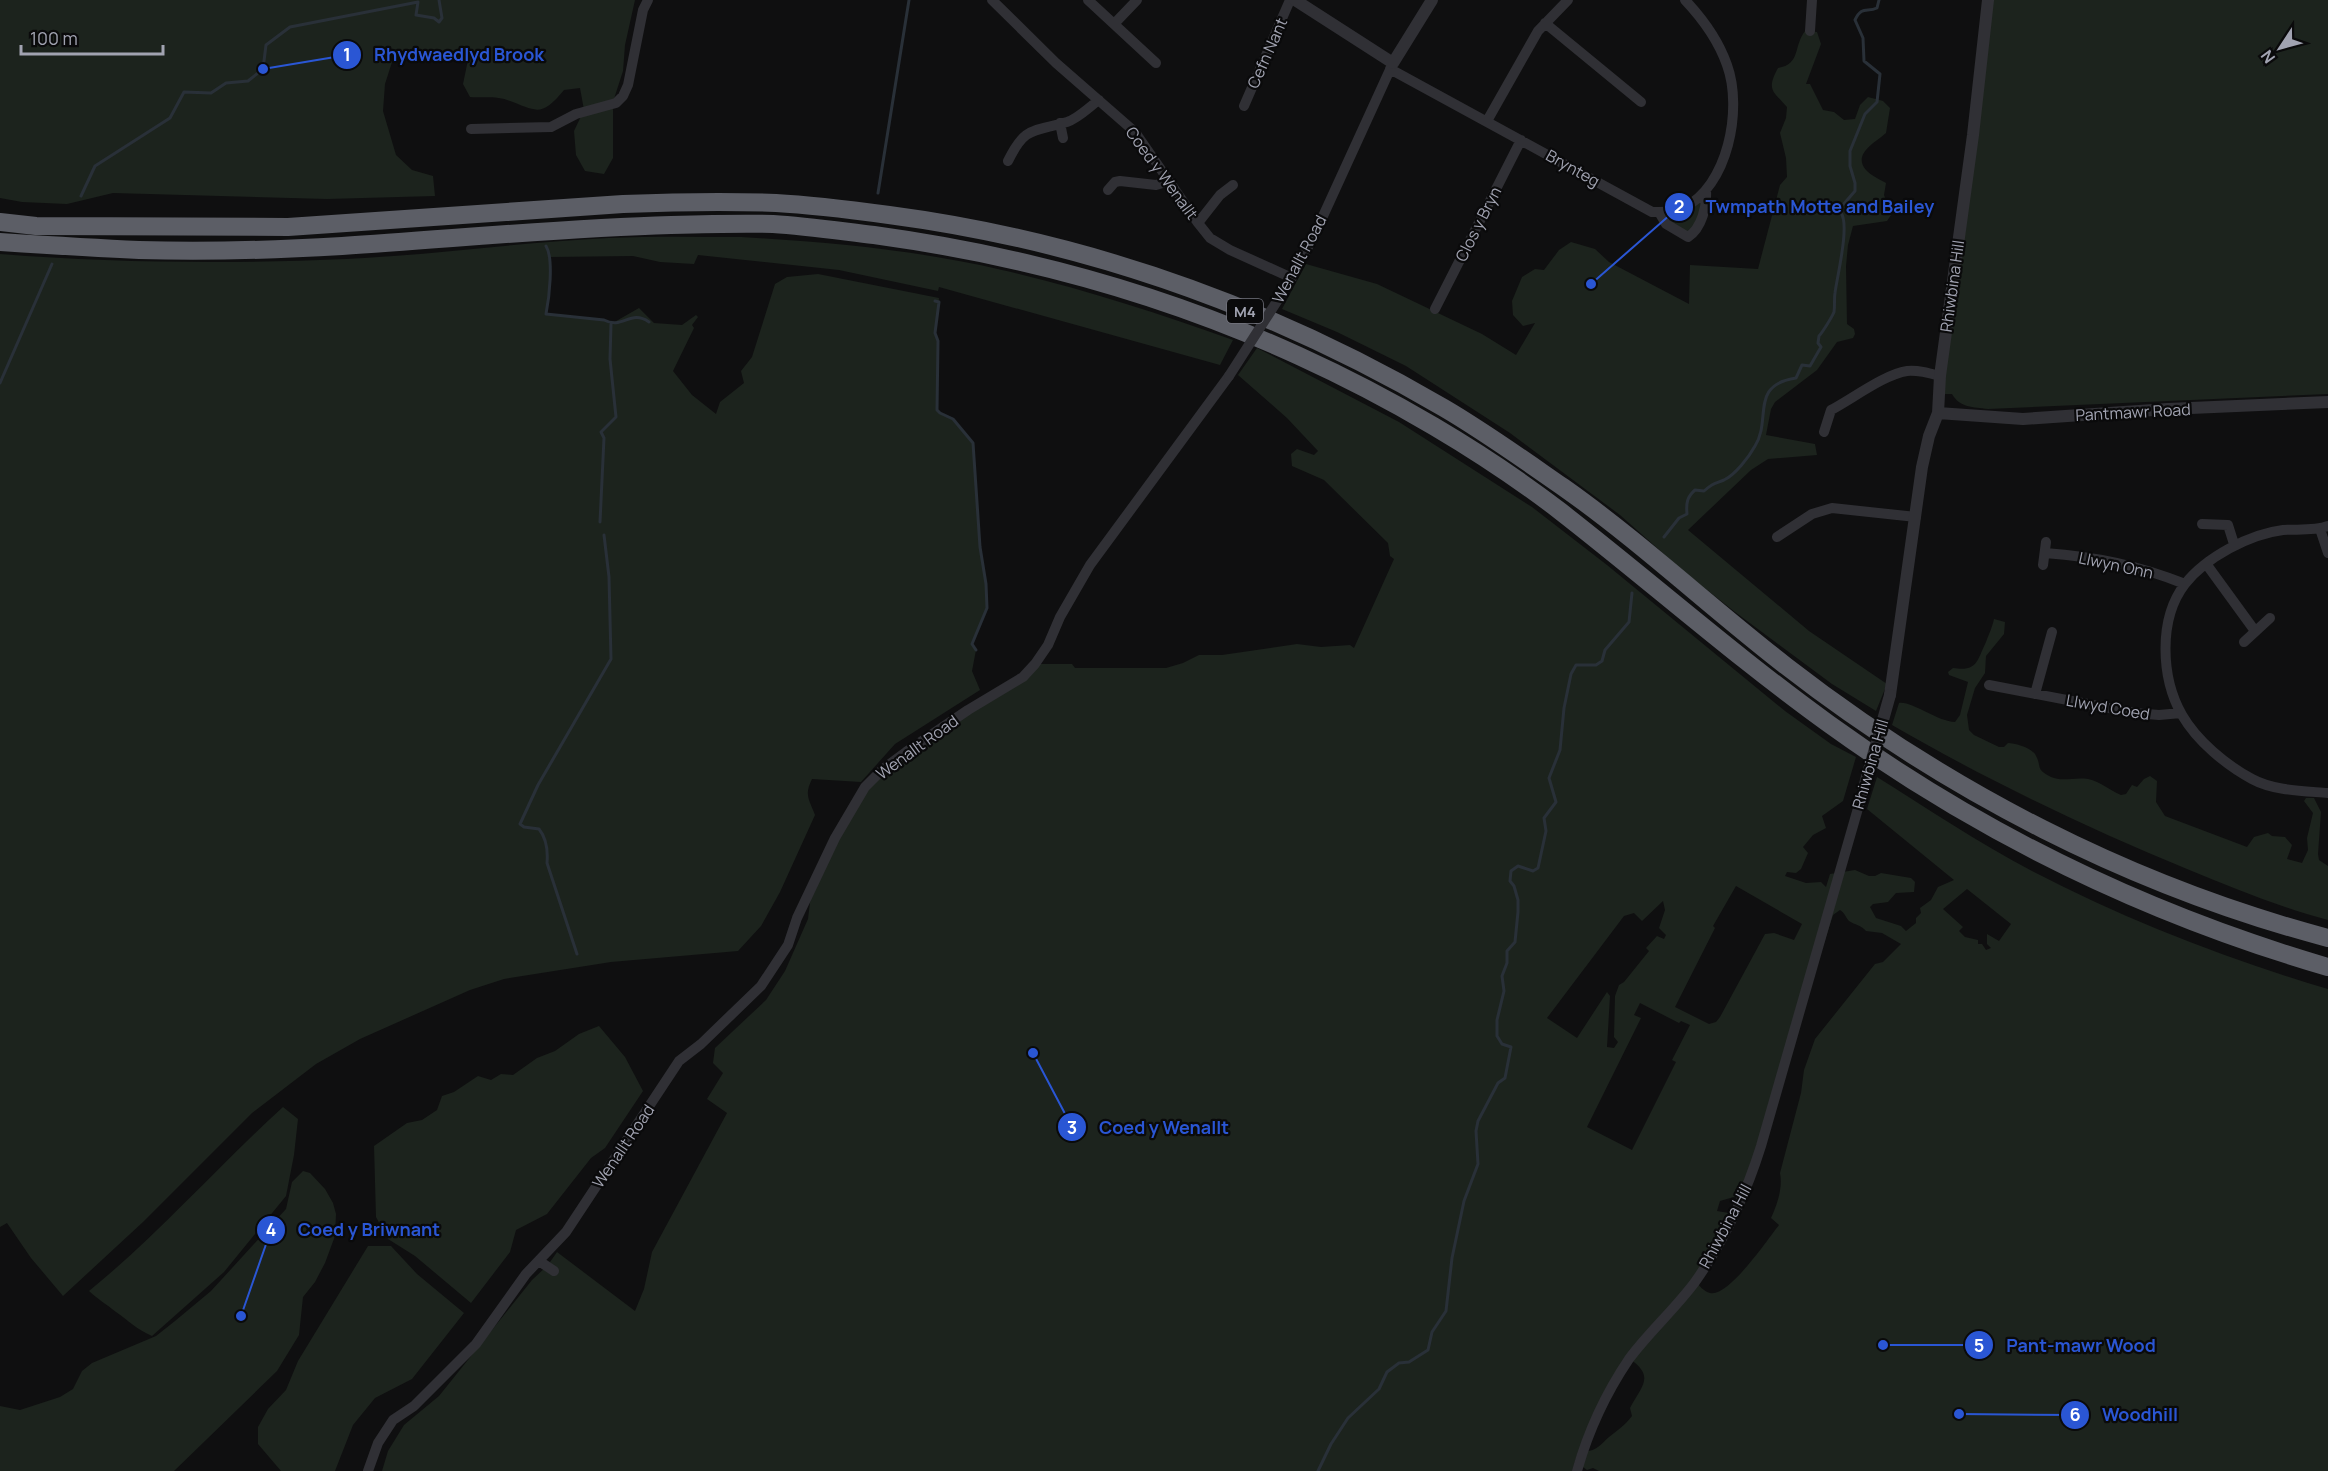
<svg xmlns="http://www.w3.org/2000/svg" width="2328" height="1471" viewBox="0 0 2328 1471" font-family="Manrope,sans-serif">
  <style>
    .green { fill: #1c231d; fill-rule: evenodd }
    .lines { fill: none; stroke-linecap: round; stroke-linejoin: round }
    .stream { stroke: #293038; stroke-width: 3 }
    .minor { stroke: #303035; stroke-width: 10 }
    .tertiary { stroke: #303035; stroke-width: 12 }
    .motorway { stroke: #5c5e66; stroke-width: 18 }
    .minor-bridge { stroke: #303035; stroke-width: 10 }
    .tertiary-bridge { stroke: #303035; stroke-width: 12 }
    .labels { text-anchor: middle; dominant-baseline: central; stroke-width: 4.5; stroke-linejoin: round; paint-order: stroke }
    .shield { fill: #0a0a0b; stroke: #74757f; stroke-width: 1.5 }
    .shield-label { font-size: 15px; font-weight: bold; fill: #a1a3b1 }
    .street-label { font-size: 16px; fill: #a1a3b1; stroke: #0a0a0b }
    .leader { fill: none; stroke: #2a56d4; stroke-width: 2 }
    .callout-dot { fill: #2a56d4; stroke: #0a0a0b; stroke-width: 2 }
    .mark-label { font-size: 18px; text-anchor: middle; font-weight: bold; fill: #fff }
    .callout-label { font-size: 18px; text-anchor: middle; font-weight: bold; fill: #2a56d4; stroke: #0a0a0b; stroke-width: 4.5; stroke-linejoin: round; paint-order: stroke }
  </style>
  <rect width="100%" height="100%" fill="#0f0f10"/>
  <path class="green" d="M0,0H635L625,45L623,71L613,102V158L604,174L585,171L576,155L574,131L584,110L580,88L564,90C541,118 537,111 507,100C497,96 481,98 470,97L463,84L469,55C453,48 438,56 422,62L404,50L393,59L385,84L383,111L396,155L412,170L433,176L435,196L327,199L113,193L67,204L22,202L0,198Z
    M1988,0H2328V394L1988,409C1973,407 1960,408 1952,394H1939Z
    M1805,31L1817,32L1821,44L1806,84H1810L1823,110L1834,112L1844,120L1855,119L1860,105L1868,97L1883,101L1890,108L1886,133C1876,142 1852,154 1866,170C1870,175 1881,180 1886,183L1884,195L1891,215L1887,221L1853,226L1848,245L1846,266L1847,324L1854,329L1855,334L1853,338L1837,342L1817,370L1775,402L1771,409L1766,435L1815,444L1817,455L1768,459L1751,470L1688,530L1809,631L1887,684L1876,711L1832,684L1735,612L1683,571L1620,515L1510,433L1406,366L1337,332L1282,309L1306,264L1377,284L1482,334L1516,355L1535,323L1523,326L1513,315L1512,301L1522,277L1535,269L1544,270L1559,250L1571,242L1595,249L1609,262L1689,304L1690,265L1758,269L1780,185L1787,177L1786,158L1780,133L1786,118L1787,107C1773,91 1766,90 1778,68C1801,64 1793,47 1805,31Z
    M1699,199L1707,204L1688,237L1659,212Z
    M741,237C829,242 917,250 1002,270C1081,288 1157,313 1233,340L1220,365L939,287L938,291L839,270L698,255L694,264L660,262L633,256L550,257L549,301L546,314L604,320L611,324L639,308L654,323L682,325L696,315L698,317L692,325L694,328L673,371L692,395L716,414L720,402L744,383L741,371L752,357L775,284L787,277L818,274L939,298L935,333L938,341L937,409L940,413L953,419L973,443L980,547L986,584L987,608L972,644L976,650L972,671L980,690L895,744L861,782L812,779C804,795 809,799 815,815L780,892L761,926L738,951L611,962L504,979L470,990L360,1039L316,1064L252,1113L143,1222L63,1296L31,1258L7,1223L0,1227V254C115,263 231,264 346,259C434,255 521,242 609,238C653,236 697,237 741,237Z
    M1257,348L1399,422L1532,507L1607,565L1785,711L1831,744L1856,757L1843,801L1822,816L1826,828L1813,835L1803,847L1808,853L1801,869L1796,873L1787,872L1785,876L1806,883L1821,882L1826,887L1830,874L1855,870L1869,876H1875L1881,873L1911,878L1915,882L1914,892L1896,893L1888,902L1873,904L1870,907L1876,918L1901,926L1906,931L1916,923V918L1921,913L1920,908L1931,900L1938,887L1954,880L1867,809L1877,777C1928,809 1979,843 2032,871C2126,920 2227,959 2328,989V1471H1599L1593,1468L1587,1470L1579,1464L1577,1455L1572,1471H382L388,1451L404,1425L439,1396L532,1280L548,1265L557,1252L635,1311L644,1289L652,1252L727,1113L707,1099L723,1073L713,1063L715,1048L766,1000L785,971L808,919L812,886L865,787L1035,664H1072L1075,668H1166L1183,663L1199,655H1222L1297,644L1321,647L1350,645L1354,648L1394,559L1390,556L1388,543L1324,480L1292,466L1291,454L1297,449L1314,455L1318,451L1287,418L1238,375ZM1736,886L1802,924L1794,940L1774,933L1765,934L1720,1017L1716,1022L1709,1024L1675,1007L1715,928L1713,926ZM1967,889L2011,924L1999,941L1987,934V944L1991,948L1986,950L1982,944H1978V940L1965,937L1959,931L1963,927L1943,909ZM1663,901L1665,910L1659,928L1666,935L1664,939L1657,936L1646,948L1649,951L1624,982L1619,985L1615,996L1614,1037L1618,1042L1614,1048L1607,1047L1610,996L1607,992L1577,1038L1547,1018L1624,916L1634,913L1642,921ZM1840,910C1845,913 1846,918 1849,921C1855,925 1861,925 1866,931L1882,933L1901,944L1883,962L1875,964L1815,1039L1804,1070L1801,1093L1780,1173C1783,1188 1777,1205 1771,1218L1779,1225C1768,1239 1728,1298 1710,1293C1704,1292 1699,1285 1695,1281L1735,1214L1717,1211L1720,1201L1744,1194L1833,915ZM1640,1003L1679,1023L1681,1021L1690,1025L1672,1060L1676,1062L1632,1150L1587,1127L1641,1018L1634,1015ZM1630,1359C1655,1377 1642,1385 1630,1408L1632,1416C1624,1426 1619,1429 1609,1437C1600,1445 1598,1450 1584,1452Z
    M1994,619L2005,622L2004,634L1986,656L1985,673L1975,688L1967,715L1969,730L1974,735L1999,747H2004L2008,743C2015,743 2033,748 2036,756C2042,767 2035,769 2051,777C2062,782 2075,777 2088,779C2101,782 2109,790 2121,795L2126,794L2132,785L2137,787L2144,779L2150,776L2157,781L2156,802L2165,816L2247,847L2254,837L2268,833L2272,836L2285,837L2292,845L2287,859L2302,863L2308,850L2307,838L2313,813L2304,801L2306,798H2314L2321,812L2318,854L2319,860L2328,866V920C2279,907 2233,888 2187,869C2085,827 1987,780 1892,725L1899,703C1912,701 1938,722 1955,722L1960,715L1968,682L1949,675L1948,672L1953,668C1978,672 1977,660 1986,642C1989,634 1992,628 1994,619Z
    M599,1026L625,1057L643,1091L605,1148L591,1158L547,1214L516,1230L510,1252L471,1303L415,1256L388,1239L376,1217L374,1146L407,1123L422,1120L437,1110L442,1096L454,1092L478,1076L491,1080L501,1074L513,1075L537,1058L555,1051L579,1034Z
    M283,1107L298,1119L294,1155L286,1196L224,1272L152,1336C136,1329 129,1321 116,1312C106,1304 99,1300 89,1291C159,1234 217,1167 283,1107Z
    M303,1171L310,1173L325,1189L333,1203L336,1214L335,1236L325,1263L315,1282L303,1297L299,1335L277,1371L174,1471H0V1406L20,1410L60,1397L73,1389L82,1371L92,1363L156,1336L175,1321L211,1291L286,1209L292,1182Z
    M368,1246H391L417,1274L464,1313L412,1379L375,1398L353,1425L335,1471H281L258,1444V1427L268,1409L286,1390L298,1361Z"/>
  <g class="lines">
    <path class="stream" d="M878,193L909,0
      M81,196L95,166L170,118L184,92L211,93L226,83L248,81L263,69L266,45L290,27L418,2L416,15L434,18L439,22L442,18L439,0
      M546,246C554,259 549,299 546,314L604,320C623,330 630,309 649,322
      M935,301L939,302L935,333L938,341L937,410L940,413L953,419L973,443L980,547L986,584L987,608L972,644L976,650
      M0,383L52,264
      M600,522L604,438L601,432L616,417L610,359L611,324
      M1664,537L1679,518L1687,514C1686,503 1687,497 1695,490L1704,491C1713,483 1714,484 1724,480C1735,475 1749,457 1755,446C1772,419 1749,385 1796,378L1802,365L1810,366L1821,347L1818,343L1819,336C1822,333 1832,317 1834,312C1835,306 1834,299 1835,293C1837,277 1850,225 1841,213L1842,206L1855,191V183L1850,166V151L1865,114L1877,102L1880,74L1864,61L1863,38L1855,20C1862,5 1867,13 1877,8L1879,0
      M577,954L547,863C548,851 547,839 539,829L524,827L520,824L538,785L611,659L609,577L604,535
      M1318,1471L1331,1444L1348,1418L1379,1389L1387,1372L1399,1363L1409,1362L1428,1350L1432,1332L1446,1311L1452,1258L1464,1201L1478,1164L1476,1131L1478,1121L1498,1083L1505,1078L1511,1047L1502,1044L1497,1036V1020L1504,991L1502,976L1507,963V951L1515,942L1518,912V900L1514,886L1510,881L1511,871L1518,866L1533,871L1538,868L1546,831L1544,818L1556,802L1549,778L1560,750L1564,708L1571,674L1576,665H1596L1602,661L1605,650L1629,622L1632,593"/>
    <path class="minor" d="M992,0L1056,63L1135,132L1198,223L1210,238L1230,250L1292,278
      M1088,0L1156,63
      M1545,23L1641,102
      M1114,24L1137,0
      M1810,31L1812,0
      M1390,69L1652,212C1662,212 1673,213 1683,208C1728,187 1743,109 1727,65C1719,42 1702,18 1685,0
      M1244,106L1290,0
      M1487,121L1538,31L1568,0
      M1060,123L1063,138
      M471,129L551,127L576,114L616,103L623,96L628,85L643,10L648,0
      M1008,161C1025,126 1033,132 1067,122C1079,118 1089,107 1099,100
      M1108,190L1115,182L1120,181L1156,185L1169,181
      M1659,212L1666,224L1688,237C1702,228 1707,206 1706,190
      M1198,223L1220,195L1233,185
      M1281,295L1313,238L1393,63
      M1435,309L1521,140
      M1824,432L1831,410C1852,399 1885,374 1907,371C1919,370 1929,373 1940,376
      M2202,524L2228,525L2234,544
      M2328,526C2315,531 2298,529 2283,530C2250,534 2206,557 2185,584C2158,619 2161,678 2182,715C2197,741 2226,765 2252,779C2274,791 2304,791 2328,793
      M2320,529L2328,553
      M1777,537L1812,514L1832,508L1916,517
      M2045,553C2097,557 2137,565 2185,584
      M2043,565L2046,542
      M2207,565L2255,631
      M2244,642L2270,618
      M1989,685L2135,713L2159,715L2181,713
      M2035,694L2052,632
      M539,1261L554,1271
      M368,1471L378,1443L393,1420L414,1406L476,1344L526,1274L566,1232L679,1061L701,1044L761,986L788,945L797,918L835,838L865,787L883,769L906,752L968,710L1023,677L1035,664L1048,645L1060,617L1090,565L1229,376
      M1577,1471C1588,1432 1606,1393 1629,1359C1649,1332 1675,1309 1695,1282C1724,1241 1746,1194 1761,1146L1865,784"/>
    <path class="tertiary" d="M1295,0L1393,63L1432,0
      M1938,413L2023,419L2168,409L2328,402
      M1890,695L1922,467L1929,436L1938,413L1940,376L1973,135L1988,0"/>
    <path class="motorway" d="M0,222L36,226L288,227L623,204C674,202 725,201 776,203C814,205 852,210 889,215C1086,241 1273,308 1444,408C1485,432 1524,460 1563,487C1641,542 1711,608 1786,666C1947,791 2131,886 2328,938
      M0,242C46,245 93,248 139,250C207,252 275,250 342,246C452,239 561,228 671,225C705,224 739,223 773,224C806,226 840,231 874,235C1020,255 1164,294 1299,356C1389,397 1482,451 1560,511C1650,581 1736,657 1829,724C1980,833 2149,915 2328,967"/>
    <path class="minor-bridge" d="M1229,376L1281,295"/>
    <path class="tertiary-bridge" d="M1865,784L1890,695"/>
  </g>
  <g class="labels">
    <rect class="shield" x="1227" y="299" width="36" height="24" rx="4.5"/>
    <g class="shield-label">
      <text x="1245" y="311">M4</text>
    </g>
    <g class="street-label">
      <text transform="translate(1267 53) rotate(-66)">Cefn Nant</text>
      <text transform="translate(1573 168) rotate(29)">Brynteg</text>
      <text transform="translate(1162 173) rotate(54)">Coed y Wenallt</text>
      <text transform="translate(1478 224) rotate(-63)">Clos y Bryn</text>
      <text transform="translate(1299 259) rotate(-62)">Wenallt Road</text>
      <text transform="translate(1952 286) rotate(-82)">Rhiwbina Hill</text>
      <text transform="translate(2133 412) rotate(-3)">Pantmawr Road</text>
      <text transform="translate(2116 565) rotate(12)">Llwyn Onn</text>
      <text transform="translate(2108 707) rotate(10)">Llwyd Coed</text>
      <text transform="translate(917 747) rotate(-36)">Wenallt Road</text>
      <text transform="translate(1870 764) rotate(-74)">Rhiwbina Hill</text>
      <text transform="translate(623 1146) rotate(-56)">Wenallt Road</text>
      <text transform="translate(1725 1226) rotate(-62)">Rhiwbina Hill</text>
    </g>
  </g>
  <path class="leader" d="M263 69L347 55M1591 284L1679 207M1033 1053L1072 1127M241 1316L271 1230M1883 1345L1979 1345M1959 1414L2075 1415"/>
  <g class="callout-dot">
    <circle cx="263" cy="69" r="6"/>
    <circle cx="1591" cy="284" r="6"/>
    <circle cx="1033" cy="1053" r="6"/>
    <circle cx="241" cy="1316" r="6"/>
    <circle cx="1883" cy="1345" r="6"/>
    <circle cx="1959" cy="1414" r="6"/>
    <circle cx="347" cy="55" r="15"/>
    <circle cx="1679" cy="207" r="15"/>
    <circle cx="1072" cy="1127" r="15"/>
    <circle cx="271" cy="1230" r="15"/>
    <circle cx="1979" cy="1345" r="15"/>
    <circle cx="2075" cy="1415" r="15"/>
  </g>
  <g class="mark-label">
    <text x="347" y="61">1</text>
    <text x="1679" y="213">2</text>
    <text x="1072" y="1134">3</text>
    <text x="271" y="1236">4</text>
    <text x="1979" y="1352">5</text>
    <text x="2075" y="1421">6</text>
  </g>
  <g class="callout-label">
    <text x="459" y="61">Rhydwaedlyd Brook</text>
    <text x="1820" y="213">Twmpath Motte and Bailey</text>
    <text x="1164" y="1134">Coed y Wenallt</text>
    <text x="369" y="1236">Coed y Briwnant</text>
    <text x="2081" y="1352">Pant-mawr Wood</text>
    <text x="2140" y="1421">Woodhill</text>
  </g>
  <g transform="translate(2280 48) rotate(234)" stroke="#0a0a0b" stroke-width="4.5" paint-order="stroke">
  <path d="M0-4.5L10 22L0 15L-10 22Z" fill="#a1a3b1"/>
  <text y="-9" font-size="16" font-weight="bold" text-anchor="middle" fill="#a1a3b1">N</text>
  </g>
  <path d="M21 45v9h142v-9" fill="none" stroke="#a1a3b1" stroke-width="3"/>
  <text x="30" y="45" font-size="18" fill="#a1a3b1" stroke="#0a0a0b" stroke-width="4.5" paint-order="stroke">100 m</text>
</svg>
